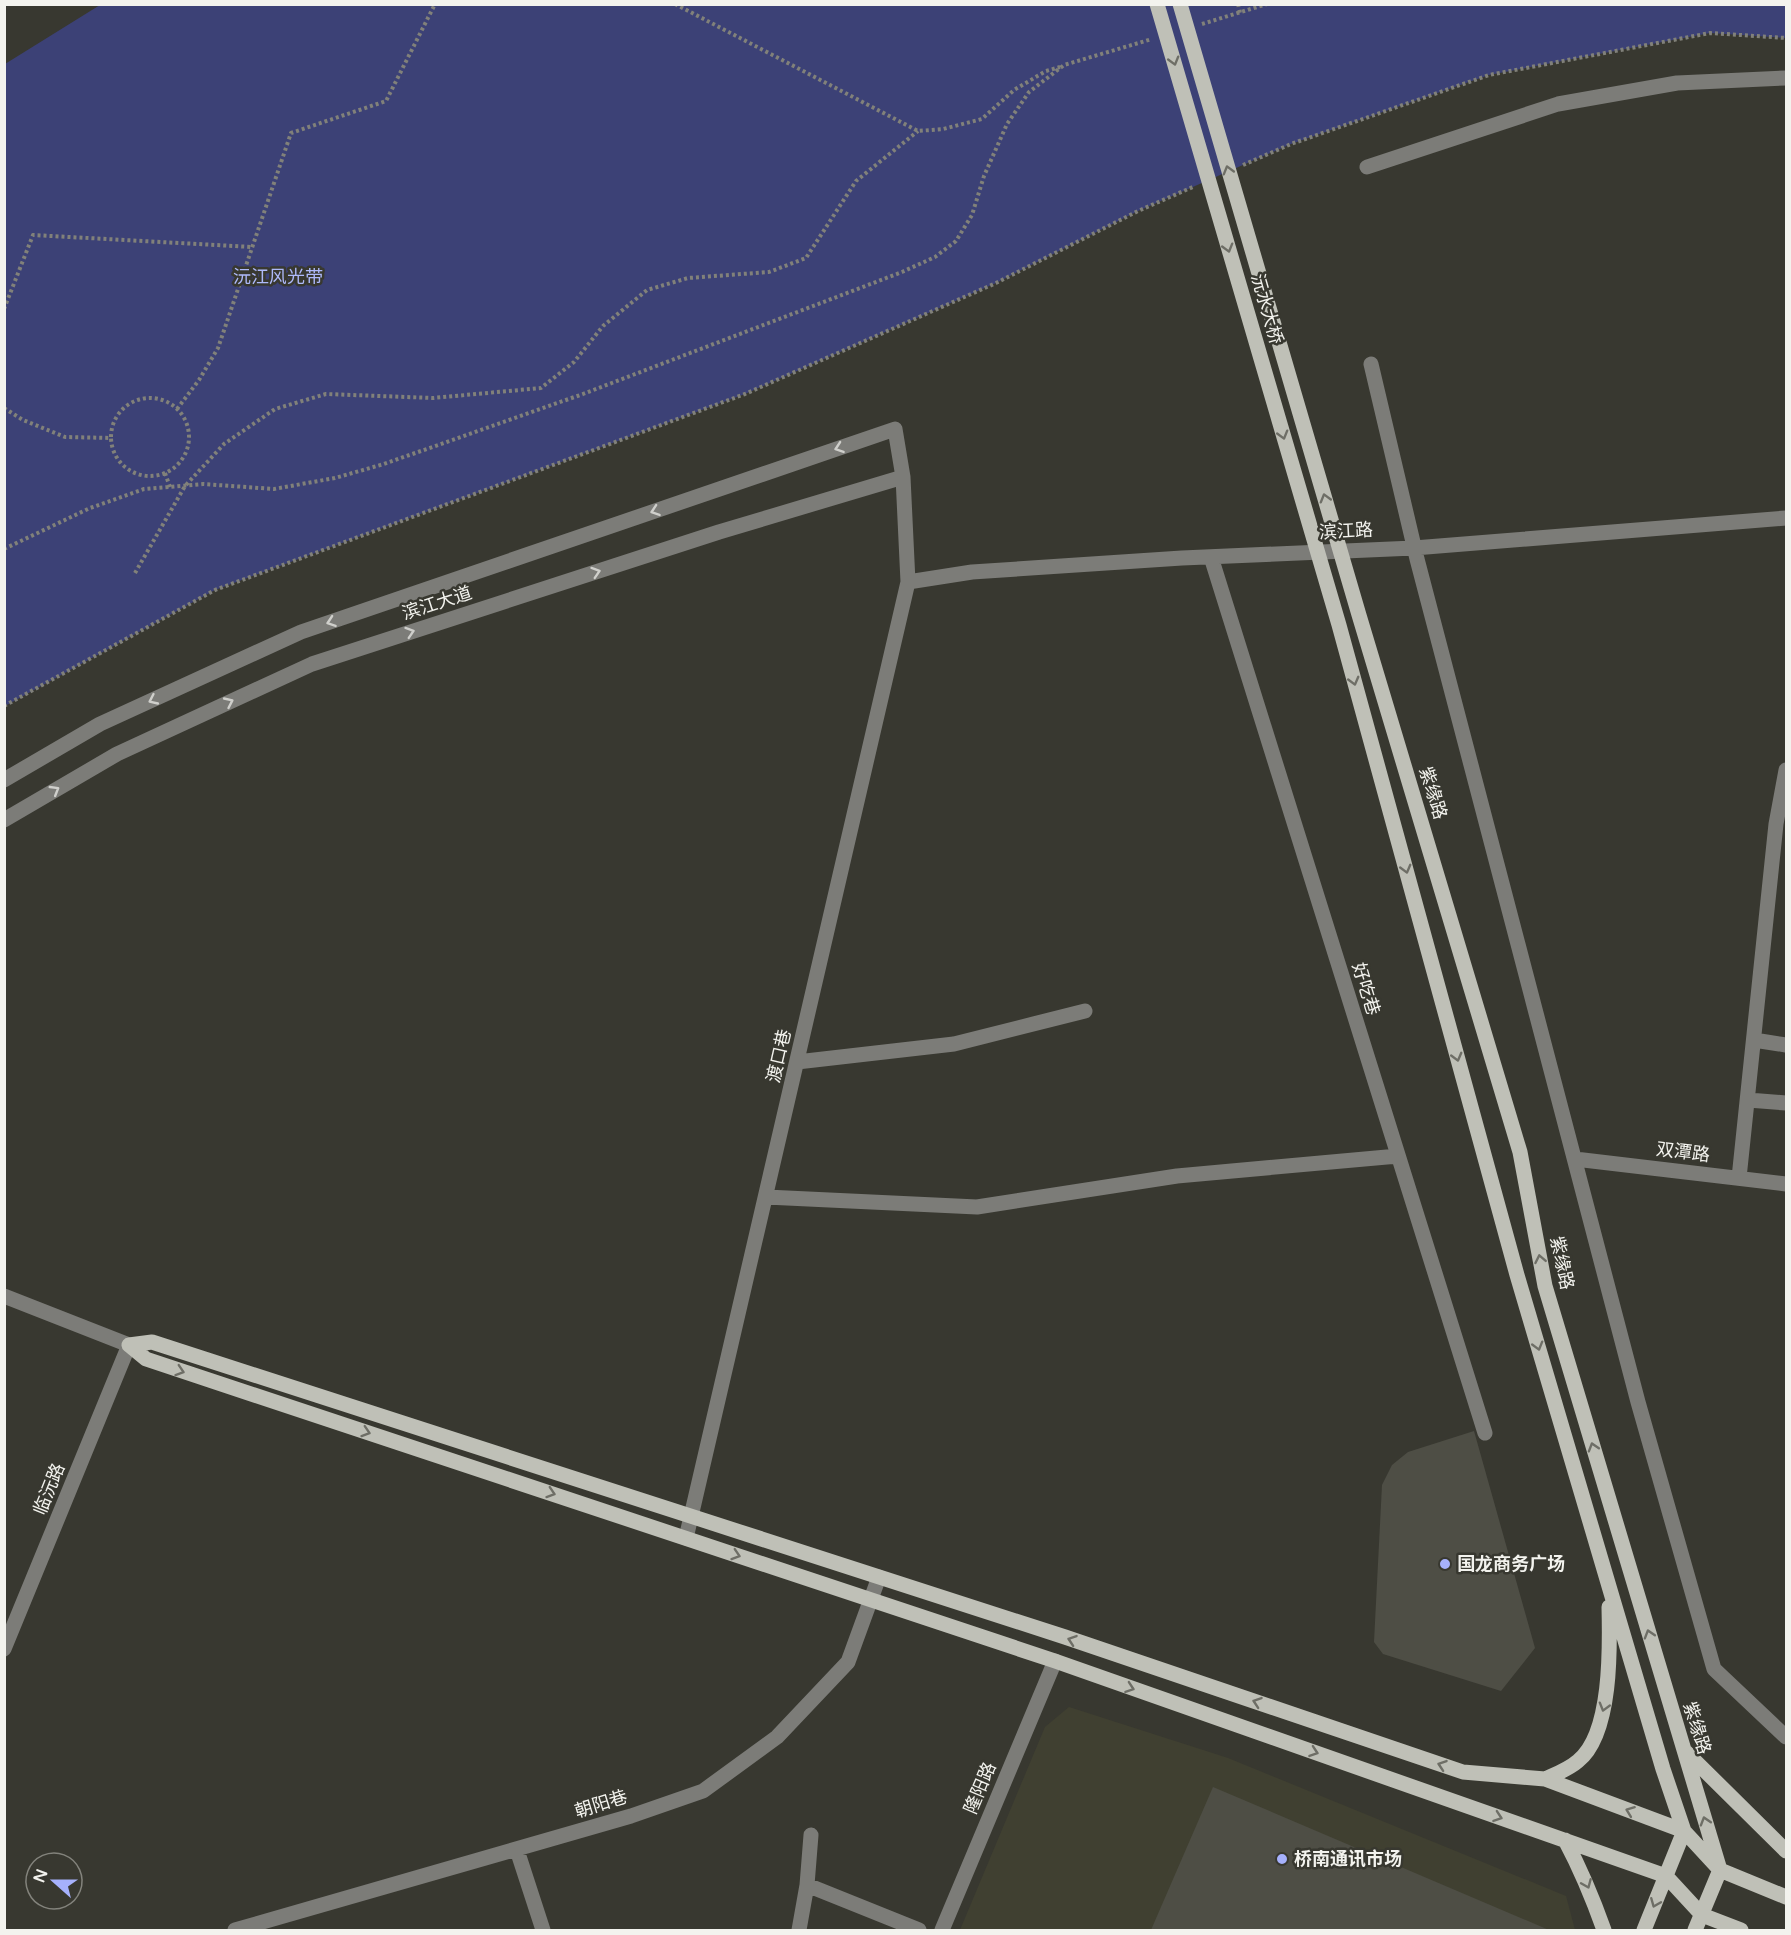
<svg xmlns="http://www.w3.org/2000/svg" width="1791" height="1935" viewBox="0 0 1791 1935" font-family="'Varela Round','Noto Sans SC',sans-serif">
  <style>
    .built { fill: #404031 }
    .green { fill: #3c4176 }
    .building { fill: #4e4e45 }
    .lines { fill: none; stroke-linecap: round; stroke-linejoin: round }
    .path { stroke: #81817a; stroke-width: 4; stroke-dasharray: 3 3; stroke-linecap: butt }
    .minor { stroke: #7c7c78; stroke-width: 15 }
    .major { stroke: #bfc0b7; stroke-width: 15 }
    .oneway { stroke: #6e6e66 }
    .oneway2 { stroke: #cfcfcb }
    .poi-dot { fill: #a6b1fc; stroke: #383830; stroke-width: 2 }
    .labels { text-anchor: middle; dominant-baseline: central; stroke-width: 5; stroke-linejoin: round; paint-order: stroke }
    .park-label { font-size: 18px; fill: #aeb9fa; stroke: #383830 }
    .street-label { font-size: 18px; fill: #f3f3ee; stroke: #383830 }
    .poi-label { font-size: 18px; font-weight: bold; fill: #f3f3ee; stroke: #383830; text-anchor: start }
  </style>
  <rect width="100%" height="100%" fill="#383830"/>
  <path class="built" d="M1069,1707L1228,1758L1566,1896L1575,1930H960L1045,1727Z"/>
  <path class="green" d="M100,5H1786V38L1710,33L1489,75L1291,144L1138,211L996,283L745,394L215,590L5,706V64Z"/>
  <path class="building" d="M1474,1431L1535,1648L1501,1691L1383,1654L1374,1642L1382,1485L1392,1465L1408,1452Z
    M1213,1787L1549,1930H1151Z"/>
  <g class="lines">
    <path class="path" d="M675,4L918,131L943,129L982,119L1014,90L1046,71L1060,67
      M1238,4L1240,13
      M1202,24L1267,4
      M1243,165L1291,144L1489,75L1710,33L1786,38
      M4,309L33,235L252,247
      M111 437a39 39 0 1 1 78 0a39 39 0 1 1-78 0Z
      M4,408L23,420L65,437L111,438
      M177,409L199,380L218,348L291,133L386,101L435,4
      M165,473L170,487
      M4,549L90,508L144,489L203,484L274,489L335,478L384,464L583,394L902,272L935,257L956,241L972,215L984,176L1007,124L1029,92L1064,65L1152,39
      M135,573L185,486L224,444L275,409L326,394L433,398L541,388L574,362L603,326L647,290L688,278L769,272L806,258L856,181L918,131
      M4,706L215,590L745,394L996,283L1138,211L1195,186"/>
    <path class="minor" d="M1367,167L1558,104L1677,83L1786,78
      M1371,364L1417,559L1638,1402L1714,1669L1786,1737
      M1211,557L1485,1433
      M908,582L972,572L1182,558L1414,548L1786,518
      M4,780L100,724L301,632L895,429L903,477L908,582L686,1538
      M4,820L117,754L312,664L719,532L903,477
      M1754,1040L1786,1045
      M797,1062L954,1044L1085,1011
      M1748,1100L1786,1103
      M1575,1159L1786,1184
      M1739,1178L1776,824L1786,770
      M766,1197L977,1207L1177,1176L1398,1156
      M4,1296L129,1345L4,1649
      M517,1850L543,1930
      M807,1885L919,1930
      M235,1930L631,1816L703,1791L777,1737L848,1662L879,1577
      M799,1930L807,1885L811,1835
      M942,1930L1055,1661"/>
    <path class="major" d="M1157,4L1339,625L1517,1275L1663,1769L1684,1831L1644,1930
      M1180,4L1359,615L1520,1152L1545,1286L1720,1870L1695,1930
      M129,1345L152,1342L1065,1637L1463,1772L1545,1779L1684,1831L1720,1870L1786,1897
      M129,1345L146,1359L1055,1661L1666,1876L1702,1915L1741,1930
      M1686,1752L1786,1851
      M1545,1779C1556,1774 1569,1769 1578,1761C1612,1734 1610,1647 1609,1607
      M1565,1840C1581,1870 1593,1899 1604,1930"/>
  </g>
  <defs><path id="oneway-chevron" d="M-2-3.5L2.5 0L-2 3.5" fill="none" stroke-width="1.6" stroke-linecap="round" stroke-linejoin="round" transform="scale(1.5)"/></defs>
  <g class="oneway">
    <use href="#oneway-chevron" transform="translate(1174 61) rotate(74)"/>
    <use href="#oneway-chevron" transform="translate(1228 170) rotate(-106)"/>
    <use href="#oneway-chevron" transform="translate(1228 248) rotate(74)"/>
    <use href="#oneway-chevron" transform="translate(1283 435) rotate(74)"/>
    <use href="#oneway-chevron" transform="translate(1325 498) rotate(-106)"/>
    <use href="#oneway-chevron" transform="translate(1354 681) rotate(75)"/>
    <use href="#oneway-chevron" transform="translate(1406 869) rotate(75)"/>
    <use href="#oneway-chevron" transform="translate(1457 1057) rotate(75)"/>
    <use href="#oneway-chevron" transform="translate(1540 1259) rotate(-101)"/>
    <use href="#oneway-chevron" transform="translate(1538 1346) rotate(74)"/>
    <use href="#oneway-chevron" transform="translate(180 1371) rotate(18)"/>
    <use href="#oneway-chevron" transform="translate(366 1432) rotate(18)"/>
    <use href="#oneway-chevron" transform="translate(1593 1447) rotate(-107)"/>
    <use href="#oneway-chevron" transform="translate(551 1493) rotate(18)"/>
    <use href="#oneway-chevron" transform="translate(736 1555) rotate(18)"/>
    <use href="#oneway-chevron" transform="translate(1649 1634) rotate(-107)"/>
    <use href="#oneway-chevron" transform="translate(1072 1640) rotate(-161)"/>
    <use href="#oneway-chevron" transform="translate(1130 1688) rotate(19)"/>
    <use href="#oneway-chevron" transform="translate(1257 1702) rotate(-161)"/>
    <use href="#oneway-chevron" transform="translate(1604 1707) rotate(106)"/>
    <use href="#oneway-chevron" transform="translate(1314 1752) rotate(19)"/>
    <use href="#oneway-chevron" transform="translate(1442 1765) rotate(-161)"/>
    <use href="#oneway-chevron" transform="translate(1630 1811) rotate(-159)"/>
    <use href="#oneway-chevron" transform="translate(1498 1817) rotate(19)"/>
    <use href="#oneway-chevron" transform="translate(1705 1821) rotate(-107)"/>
    <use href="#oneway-chevron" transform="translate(1587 1884) rotate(67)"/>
    <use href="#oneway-chevron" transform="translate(1655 1903) rotate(112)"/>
  </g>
  <g class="oneway2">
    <use href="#oneway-chevron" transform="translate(839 448) rotate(161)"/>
    <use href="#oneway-chevron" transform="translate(655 511) rotate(161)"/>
    <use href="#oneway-chevron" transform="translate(596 572) rotate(-18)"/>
    <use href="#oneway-chevron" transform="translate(331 622) rotate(161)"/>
    <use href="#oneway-chevron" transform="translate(410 632) rotate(-18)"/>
    <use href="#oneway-chevron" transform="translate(153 700) rotate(155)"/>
    <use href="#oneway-chevron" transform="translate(229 702) rotate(-25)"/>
    <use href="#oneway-chevron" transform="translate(55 790) rotate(-31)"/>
  </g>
  <g class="poi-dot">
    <circle cx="1445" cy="1564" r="6"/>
    <circle cx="1282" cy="1859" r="6"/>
  </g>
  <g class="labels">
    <g class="park-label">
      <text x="278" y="277">沅江风光带</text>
    </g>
    <g class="street-label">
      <text transform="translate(1267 309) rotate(74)">沅水大桥</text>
      <text transform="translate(1346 531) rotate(-3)">滨江路</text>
      <text transform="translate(437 603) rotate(-18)">滨江大道</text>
      <text transform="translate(1433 793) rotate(73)">紫缘路</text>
      <text transform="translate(1366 989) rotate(73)">好吃巷</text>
      <text transform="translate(779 1056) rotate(-77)">渡口巷</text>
      <text transform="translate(1683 1152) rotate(7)">双潭路</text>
      <text transform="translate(1562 1263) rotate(78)">紫缘路</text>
      <text transform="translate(49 1489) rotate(-68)">临沅路</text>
      <text transform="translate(1697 1728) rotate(73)">紫缘路</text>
      <text transform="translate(980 1788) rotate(-67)">隆阳路</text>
      <text transform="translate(601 1804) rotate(-17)">朝阳巷</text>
    </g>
    <g class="poi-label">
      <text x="1457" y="1564">国龙商务广场</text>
      <text x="1294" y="1859">桥南通讯市场</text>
    </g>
  </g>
  <rect width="1791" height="1935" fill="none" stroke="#f3f3ee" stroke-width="12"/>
  <g transform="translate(54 1881) rotate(291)"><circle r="28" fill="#383830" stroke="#83837c" stroke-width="1.5"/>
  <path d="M0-4.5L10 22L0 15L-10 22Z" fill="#a6b1fc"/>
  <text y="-9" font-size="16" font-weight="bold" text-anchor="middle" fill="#f3f3ee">N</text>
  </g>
</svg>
